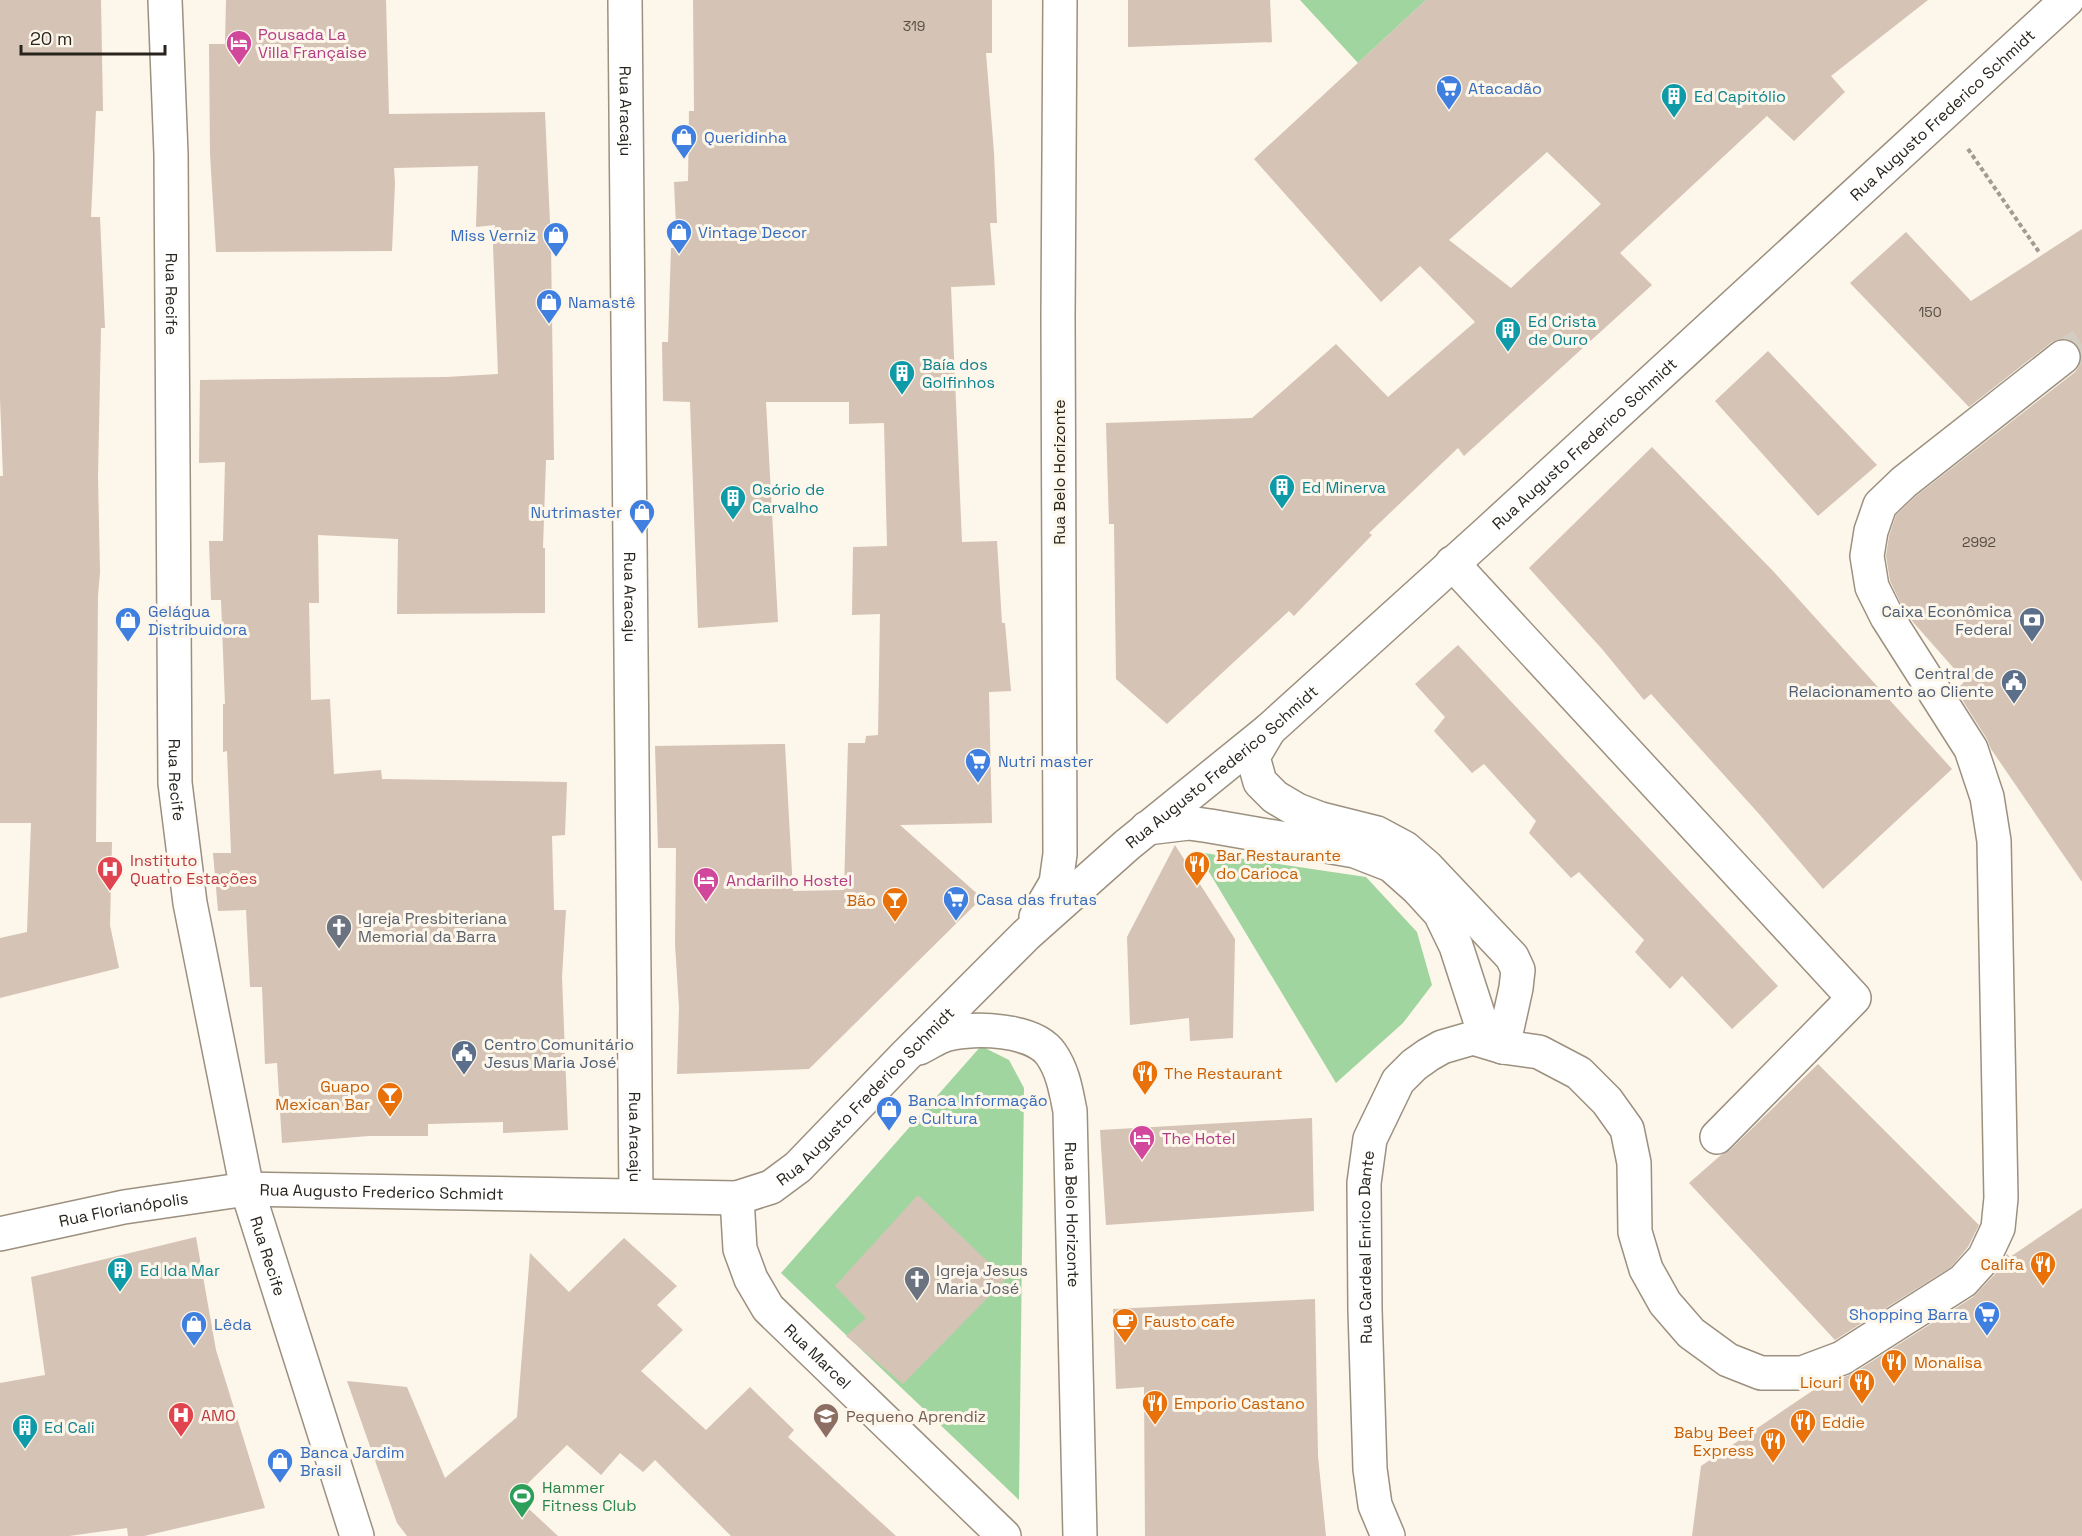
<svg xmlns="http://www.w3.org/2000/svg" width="2082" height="1536" viewBox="0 0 2082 1536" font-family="'Space Grotesk',sans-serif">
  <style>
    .green { fill: #a1d5a0 }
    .building { fill: #d5c3b5; fill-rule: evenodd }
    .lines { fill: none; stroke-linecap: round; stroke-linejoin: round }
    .minor-tunnel { stroke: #d3ccc1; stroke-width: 33; stroke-dasharray: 33 16; stroke-linecap: butt }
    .minor-casing { stroke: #9c907f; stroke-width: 36 }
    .path { stroke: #a29b92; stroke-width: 4; stroke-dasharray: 4.5 3; stroke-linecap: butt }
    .minor { stroke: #fff; stroke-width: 33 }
    .labels { text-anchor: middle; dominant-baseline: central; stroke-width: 6; stroke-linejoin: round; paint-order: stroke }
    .number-label { font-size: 14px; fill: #544c43 }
    .hotel-label { font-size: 16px; fill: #b23c85; stroke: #fdf6ea; text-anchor: start }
    .shop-label { font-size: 16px; fill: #366cbe; stroke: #fdf6ea; text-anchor: start }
    .culture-label { font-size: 16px; fill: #0d838f; stroke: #fdf6ea; text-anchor: start }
    .street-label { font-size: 16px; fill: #29241d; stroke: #fdf6ea }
    .service-label { font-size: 16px; fill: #4e5e75; stroke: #fdf6ea; text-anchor: end }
    .food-label { font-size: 16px; fill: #c56008; stroke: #fdf6ea; text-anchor: start }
    .health-label { font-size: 16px; fill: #be3a42; stroke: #fdf6ea; text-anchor: start }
    .worship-label { font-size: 16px; fill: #5b616d; stroke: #fdf6ea; text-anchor: start }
    .education-label { font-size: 16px; fill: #785e54; stroke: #fdf6ea; text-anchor: start }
    .leisure-label { font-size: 16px; fill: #27864d; stroke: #fdf6ea; text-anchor: start }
  </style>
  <rect width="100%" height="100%" fill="#fdf6ea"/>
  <path class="green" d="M1300,0H1426L1358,63Z
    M1197,852L1366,877L1417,932L1432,985L1403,1023L1336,1083Z
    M981,1046L1009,1060L1024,1088L1019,1500L781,1273Z"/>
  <path class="building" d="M0,0H101L103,111H96L91,217H100L105,328H101L98,477L100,572L98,596L96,842H112L110,925L119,968L0,998V938L27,932L31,823H0V476H3L0,399Z
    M226,0H386L389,114L545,112L551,245L554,460H546L543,548H545V613L397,614L398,539L318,535L319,603H309L311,700L330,699L334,774L381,770L382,779L567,782L565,835L552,836L554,910H566L562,977L568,1130L503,1133V1122L428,1124V1136H369L282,1143L277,1063L265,1064L262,987H250L246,910L218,911L213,853H231L227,751L223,752V704H225L221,600H211L209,541H223L225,462L199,463L200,380L446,377L498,374L493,245L495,225L476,227L478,166L394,168L395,183L392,251L216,252L210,154L209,44H225Z
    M693,0H992V53H986L994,153L997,223H990L995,285L951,287L962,542L997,541L1002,623H1005L1011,691L989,692L992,823L900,825L982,898L809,1069L677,1074L679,1008L675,944L676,848H658L655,746L785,744L793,891L844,890L848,743H865L866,736L878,735L880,614L852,615L853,547L887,546L884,423L849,424V402H766L778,622L698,628L690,402L663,401L662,342H668L671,248H677L674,182L688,181L689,111H694Z
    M1128,0H1270L1272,42L1128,47Z
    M1426,0H1928L1831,76L1845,92L1794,141L1767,116L1620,253L1652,285L1464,456L1458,448L1369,533L1372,535L1294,616L1289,611L1167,724L1116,679L1114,524H1109L1106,423L1252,418L1336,344L1388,397L1475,322L1420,266L1381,302L1254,159ZM1547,152L1601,204L1511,288L1449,240Z
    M2082,229V882L1991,749L1987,739L1956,690L1965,681L1913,622L1903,608L1890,581L1886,556L1889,536L1896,515L1916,496L2075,372L2081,363V354L2077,345L2069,339H2060L2052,342L1969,407L1850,283L1906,232L1971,301Z
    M1768,351L1877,465L1818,516L1715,401Z
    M1652,447L1773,571L1952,769L1823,889L1760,815L1651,694L1644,700L1602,649L1529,568Z
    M1458,645L1778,986L1732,1029L1682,976L1670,989L1635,952L1644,940L1579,872L1571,878L1529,833L1536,821L1484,764L1472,773L1434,731L1445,717L1415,684Z
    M1175,845L1235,939L1233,1038L1190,1041L1189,1018L1130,1025L1127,937Z
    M1818,1064L1979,1225L1968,1247L1951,1267L1835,1340L1689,1183L1721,1155L1730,1150Z
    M1312,1118L1314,1211L1106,1225L1100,1130Z
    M918,1195L1006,1279L903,1384L846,1336L866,1318L835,1286Z
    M2082,1208V1536H1692L1701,1466L1818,1387L1852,1374L1973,1297L1998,1271L2007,1254L2010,1257Z
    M196,1237L216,1350L265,1508L144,1536H128L127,1528L69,1536H0V1383L45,1375L31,1277Z
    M624,1238L677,1286L657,1305L683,1330L641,1371L706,1430L750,1387L794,1430L788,1437L896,1536H731L655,1460L643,1472L620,1453L601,1475L567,1445L515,1496L558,1536H407L397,1523L347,1381L407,1387L445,1478L517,1417L530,1253L569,1292Z
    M1315,1299L1318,1456L1326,1536H1145L1144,1387L1116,1389L1113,1309Z"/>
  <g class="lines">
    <path class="minor-tunnel" d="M2063,357L2082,344"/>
    <g class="minor-casing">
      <g id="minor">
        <path id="s1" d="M165,0L171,154L175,783L190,903L247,1189L357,1536"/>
        <path id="s2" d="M625,0L636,1195"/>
        <path d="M1452,563L1854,998L1717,1137"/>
        <path d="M1269,730L1253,757L1260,782L1275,797L1297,810L1321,819L1377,833L1405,848L1427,867L1512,957L1518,970L1516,988L1503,1047"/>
        <path d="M1147,828L1189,823L1210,826L1355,851L1391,865L1418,889L1440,913L1456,946L1480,1020L1503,1047"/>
        <path d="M1036,917L1056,883L1060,854L1058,317L1060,0"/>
        <path id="s3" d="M919,1048C928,1044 938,1036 948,1034C975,1027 1034,1029 1051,1054C1063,1071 1066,1091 1070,1111L1080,1536"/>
        <path id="s4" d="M737,1198L740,1249L751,1279L768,1308L1004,1536"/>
        <path id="s5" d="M0,1234L124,1207L247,1189L737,1198L771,1187L798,1167L905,1056L1026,935L1127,845L1269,730L1488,532L2067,0"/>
        <path id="s6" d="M1388,1536L1375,1505L1370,1469L1365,1310L1364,1183L1370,1139L1398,1081L1414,1065L1428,1055L1442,1047L1473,1038L1503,1047L1539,1052L1579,1073L1607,1101L1627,1129L1634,1163L1635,1232L1646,1269L1665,1303L1691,1333L1728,1360L1761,1373H1802L1842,1358L1963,1281L1984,1258L1998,1228L2001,1198L1994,841L1987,797L1971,749L1887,617L1872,587L1867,556L1871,531L1880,505L1904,482L2063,357"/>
      </g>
    </g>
    <path class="path" d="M1968,149L2039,252"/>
    <use href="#minor" class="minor"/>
  </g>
  <defs>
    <g id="hotel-pin" transform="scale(1.35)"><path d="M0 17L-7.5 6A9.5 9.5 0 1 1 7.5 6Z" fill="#d1479c" stroke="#fdf6ea"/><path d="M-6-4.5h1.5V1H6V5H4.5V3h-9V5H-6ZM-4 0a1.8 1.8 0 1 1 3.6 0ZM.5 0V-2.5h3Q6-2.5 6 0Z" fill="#fff"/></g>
    <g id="supermarket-pin" transform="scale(1.35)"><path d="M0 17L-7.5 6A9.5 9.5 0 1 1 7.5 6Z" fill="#3f7fe0" stroke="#fdf6ea"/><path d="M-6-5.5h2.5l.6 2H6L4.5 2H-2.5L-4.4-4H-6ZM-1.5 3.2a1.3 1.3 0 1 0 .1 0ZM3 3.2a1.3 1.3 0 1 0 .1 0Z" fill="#fff"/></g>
    <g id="building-pin" transform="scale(1.35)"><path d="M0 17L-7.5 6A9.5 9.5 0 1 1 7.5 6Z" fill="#0f9aa8" stroke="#fdf6ea"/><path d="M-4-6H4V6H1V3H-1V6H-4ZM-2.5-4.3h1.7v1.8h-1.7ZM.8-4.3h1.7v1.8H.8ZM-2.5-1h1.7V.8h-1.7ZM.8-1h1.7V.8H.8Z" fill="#fff"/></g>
    <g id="shop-pin" transform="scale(1.35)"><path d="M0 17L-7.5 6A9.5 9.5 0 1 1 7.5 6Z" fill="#3f7fe0" stroke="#fdf6ea"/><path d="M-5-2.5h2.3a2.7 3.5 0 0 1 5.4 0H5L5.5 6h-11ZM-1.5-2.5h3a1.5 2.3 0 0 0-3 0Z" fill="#fff"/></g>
    <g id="bank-pin" transform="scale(1.35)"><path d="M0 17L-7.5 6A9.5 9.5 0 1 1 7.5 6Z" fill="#5c6f8a" stroke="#fdf6ea"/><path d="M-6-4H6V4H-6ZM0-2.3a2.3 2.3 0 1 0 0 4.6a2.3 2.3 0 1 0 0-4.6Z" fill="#fff"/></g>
    <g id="civic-pin" transform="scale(1.35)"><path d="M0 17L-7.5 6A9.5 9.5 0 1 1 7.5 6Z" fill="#5c6f8a" stroke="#fdf6ea"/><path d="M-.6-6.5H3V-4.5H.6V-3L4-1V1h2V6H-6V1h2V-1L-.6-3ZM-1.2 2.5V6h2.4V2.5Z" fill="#fff"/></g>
    <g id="restaurant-pin" transform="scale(1.35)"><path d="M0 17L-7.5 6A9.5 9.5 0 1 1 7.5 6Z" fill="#e8710a" stroke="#fdf6ea"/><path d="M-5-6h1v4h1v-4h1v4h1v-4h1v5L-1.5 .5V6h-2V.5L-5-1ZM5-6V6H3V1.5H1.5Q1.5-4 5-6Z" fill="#fff"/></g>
    <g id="hospital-pin" transform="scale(1.35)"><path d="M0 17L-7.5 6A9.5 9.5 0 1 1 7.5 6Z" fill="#e0444e" stroke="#fdf6ea"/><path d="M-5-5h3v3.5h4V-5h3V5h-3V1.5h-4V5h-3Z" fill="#fff"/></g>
    <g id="bar-pin" transform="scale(1.35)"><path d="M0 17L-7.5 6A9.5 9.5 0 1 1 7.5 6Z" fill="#e8710a" stroke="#fdf6ea"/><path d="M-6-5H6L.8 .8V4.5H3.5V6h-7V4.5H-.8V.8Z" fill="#fff"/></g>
    <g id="church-pin" transform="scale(1.35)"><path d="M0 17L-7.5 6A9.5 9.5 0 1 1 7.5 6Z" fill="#6b7280" stroke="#fdf6ea"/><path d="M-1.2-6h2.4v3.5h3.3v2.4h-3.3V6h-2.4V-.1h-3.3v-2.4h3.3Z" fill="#fff"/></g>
    <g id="cafe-pin" transform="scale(1.35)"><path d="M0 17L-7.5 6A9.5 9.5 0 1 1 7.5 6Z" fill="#e8710a" stroke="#fdf6ea"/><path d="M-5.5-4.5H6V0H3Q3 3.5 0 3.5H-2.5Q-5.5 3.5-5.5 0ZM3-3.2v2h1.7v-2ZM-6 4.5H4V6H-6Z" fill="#fff"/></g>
    <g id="school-pin" transform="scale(1.35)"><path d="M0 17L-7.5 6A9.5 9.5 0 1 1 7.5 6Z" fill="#8d6e63" stroke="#fdf6ea"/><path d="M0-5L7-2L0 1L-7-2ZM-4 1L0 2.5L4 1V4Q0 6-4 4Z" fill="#fff"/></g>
    <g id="stadium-pin" transform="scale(1.35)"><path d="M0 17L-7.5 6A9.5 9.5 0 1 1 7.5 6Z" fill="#2e9e5b" stroke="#fdf6ea"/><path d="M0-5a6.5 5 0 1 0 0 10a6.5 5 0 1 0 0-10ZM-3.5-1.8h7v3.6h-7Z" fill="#fff"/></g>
  </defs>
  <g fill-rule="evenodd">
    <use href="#hotel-pin" x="239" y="43"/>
    <use href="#supermarket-pin" x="1449" y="88"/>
    <use href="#building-pin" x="1674" y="96"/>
    <use href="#shop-pin" x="684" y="137"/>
    <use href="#shop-pin" x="679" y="232"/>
    <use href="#shop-pin" x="556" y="235"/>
    <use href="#shop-pin" x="549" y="302"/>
    <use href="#building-pin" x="1508" y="330"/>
    <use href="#building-pin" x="902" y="373"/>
    <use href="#building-pin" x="1282" y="487"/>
    <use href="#building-pin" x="733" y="498"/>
    <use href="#shop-pin" x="642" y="512"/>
    <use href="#shop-pin" x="128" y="620"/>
    <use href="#bank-pin" x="2032" y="620"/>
    <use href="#civic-pin" x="2014" y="682"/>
    <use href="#supermarket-pin" x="978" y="761"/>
    <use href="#restaurant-pin" x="1197" y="864"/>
    <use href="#hospital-pin" x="110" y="869"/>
    <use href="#hotel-pin" x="706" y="880"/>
    <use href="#supermarket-pin" x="956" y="899"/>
    <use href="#bar-pin" x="895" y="900"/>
    <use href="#church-pin" x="339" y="927"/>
    <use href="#civic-pin" x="464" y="1053"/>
    <use href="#restaurant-pin" x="1145" y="1073"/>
    <use href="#bar-pin" x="390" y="1095"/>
    <use href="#shop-pin" x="889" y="1109"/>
    <use href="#hotel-pin" x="1142" y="1138"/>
    <use href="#restaurant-pin" x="2043" y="1264"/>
    <use href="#building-pin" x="120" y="1270"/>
    <use href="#church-pin" x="917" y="1279"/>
    <use href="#supermarket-pin" x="1987" y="1314"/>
    <use href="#cafe-pin" x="1125" y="1321"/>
    <use href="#shop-pin" x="194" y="1324"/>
    <use href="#restaurant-pin" x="1894" y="1362"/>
    <use href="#restaurant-pin" x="1862" y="1382"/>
    <use href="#restaurant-pin" x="1155" y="1403"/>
    <use href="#hospital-pin" x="181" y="1415"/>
    <use href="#school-pin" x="826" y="1416"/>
    <use href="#restaurant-pin" x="1803" y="1422"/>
    <use href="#building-pin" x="25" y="1427"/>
    <use href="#restaurant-pin" x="1773" y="1441"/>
    <use href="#shop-pin" x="280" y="1461"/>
    <use href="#stadium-pin" x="522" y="1496"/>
  </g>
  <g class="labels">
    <g class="number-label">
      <text x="914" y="26">319</text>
      <text x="1930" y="312">150</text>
      <text x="1979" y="542">2992</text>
    </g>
    <g class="hotel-label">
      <text x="258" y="34">Pousada La<tspan x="258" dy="18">Villa Française</tspan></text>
      <text x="726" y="880">Andarilho Hostel</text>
      <text x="1162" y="1138">The Hotel</text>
    </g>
    <g class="shop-label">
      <text x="1468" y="88">Atacadão</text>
      <text x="704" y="137">Queridinha</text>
      <text x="698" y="232">Vintage Decor</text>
      <text x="536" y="235" text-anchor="end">Miss Verniz</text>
      <text x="568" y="302">Namastê</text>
      <text x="622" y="512" text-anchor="end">Nutrimaster</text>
      <text x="148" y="611">Gelágua<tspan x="148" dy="18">Distribuidora</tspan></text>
      <text x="998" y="761">Nutri master</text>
      <text x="976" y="899">Casa das frutas</text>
      <text x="908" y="1100">Banca Informação<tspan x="908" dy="18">e Cultura</tspan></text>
      <text x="1968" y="1314" text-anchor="end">Shopping Barra</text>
      <text x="214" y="1324">Lêda</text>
      <text x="300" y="1452">Banca Jardim<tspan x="300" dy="18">Brasil</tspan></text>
    </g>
    <g class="culture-label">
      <text x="1694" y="96">Ed Capitólio</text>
      <text x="1528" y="321">Ed Crista<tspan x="1528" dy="18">de Ouro</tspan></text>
      <text x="922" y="364">Baía dos<tspan x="922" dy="18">Golfinhos</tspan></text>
      <text x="1302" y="487">Ed Minerva</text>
      <text x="752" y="489">Osório de<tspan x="752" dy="18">Carvalho</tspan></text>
      <text x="140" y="1270">Ed Ida Mar</text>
      <text x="44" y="1427">Ed Cali</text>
    </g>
    <g class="street-label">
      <text stroke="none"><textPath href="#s2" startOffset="111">Rua Aracaju</textPath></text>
      <text stroke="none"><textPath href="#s5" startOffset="2366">Rua Augusto Frederico Schmidt</textPath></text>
      <text stroke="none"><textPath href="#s1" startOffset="294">Rua Recife</textPath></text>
      <text stroke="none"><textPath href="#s5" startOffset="1880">Rua Augusto Frederico Schmidt</textPath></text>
      <text transform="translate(1059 472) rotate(-90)">Rua Belo Horizonte</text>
      <text stroke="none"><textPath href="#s2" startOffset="597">Rua Aracaju</textPath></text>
      <text stroke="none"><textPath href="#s5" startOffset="1394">Rua Augusto Frederico Schmidt</textPath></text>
      <text stroke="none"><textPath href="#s1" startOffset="780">Rua Recife</textPath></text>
      <text stroke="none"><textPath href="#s5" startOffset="908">Rua Augusto Frederico Schmidt</textPath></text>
      <text stroke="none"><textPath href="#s2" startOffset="1137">Rua Aracaju</textPath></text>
      <text stroke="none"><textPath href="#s5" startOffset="386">Rua Augusto Frederico Schmidt</textPath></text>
      <text stroke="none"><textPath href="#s5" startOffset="126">Rua Florianópolis</textPath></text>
      <text stroke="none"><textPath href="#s3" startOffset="306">Rua Belo Horizonte</textPath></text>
      <text stroke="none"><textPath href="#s6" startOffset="292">Rua Cardeal Enrico Dante</textPath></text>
      <text stroke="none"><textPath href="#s1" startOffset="1266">Rua Recife</textPath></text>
      <text stroke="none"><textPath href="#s4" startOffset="186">Rua Marcel</textPath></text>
    </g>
    <g class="service-label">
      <text x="2012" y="611">Caixa Econômica<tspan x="2012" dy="18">Federal</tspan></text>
      <text x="1994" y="673">Central de<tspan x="1994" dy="18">Relacionamento ao Cliente</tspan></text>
      <text x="484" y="1044" text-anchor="start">Centro Comunitário<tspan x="484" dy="18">Jesus Maria José</tspan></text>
    </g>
    <g class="food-label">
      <text x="1216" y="855">Bar Restaurante<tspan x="1216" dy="18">do Carioca</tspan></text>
      <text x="876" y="900" text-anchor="end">Bão</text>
      <text x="1164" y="1073">The Restaurant</text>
      <text x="370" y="1086" text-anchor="end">Guapo<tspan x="370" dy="18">Mexican Bar</tspan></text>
      <text x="2024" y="1264" text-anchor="end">Califa</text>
      <text x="1144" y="1321">Fausto cafe</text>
      <text x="1914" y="1362">Monalisa</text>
      <text x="1842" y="1382" text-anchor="end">Licuri</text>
      <text x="1174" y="1403">Emporio Castano</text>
      <text x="1822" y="1422">Eddie</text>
      <text x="1754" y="1432" text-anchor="end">Baby Beef<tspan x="1754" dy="18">Express</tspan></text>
    </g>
    <g class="health-label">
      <text x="130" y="860">Instituto<tspan x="130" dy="18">Quatro Estações</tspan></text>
      <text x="201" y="1415">AMO</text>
    </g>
    <g class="worship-label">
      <text x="358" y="918">Igreja Presbiteriana<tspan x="358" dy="18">Memorial da Barra</tspan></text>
      <text x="936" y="1270">Igreja Jesus<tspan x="936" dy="18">Maria José</tspan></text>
    </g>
    <g class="education-label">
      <text x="846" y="1416">Pequeno Aprendiz</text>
    </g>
    <g class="leisure-label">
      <text x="542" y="1487">Hammer<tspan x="542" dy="18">Fitness Club</tspan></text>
    </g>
  </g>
  <path d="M21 45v9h144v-9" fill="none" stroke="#29241d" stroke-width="3"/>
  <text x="30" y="45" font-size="18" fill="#29241d" stroke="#fdf6ea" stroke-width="4.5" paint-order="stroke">20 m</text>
</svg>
